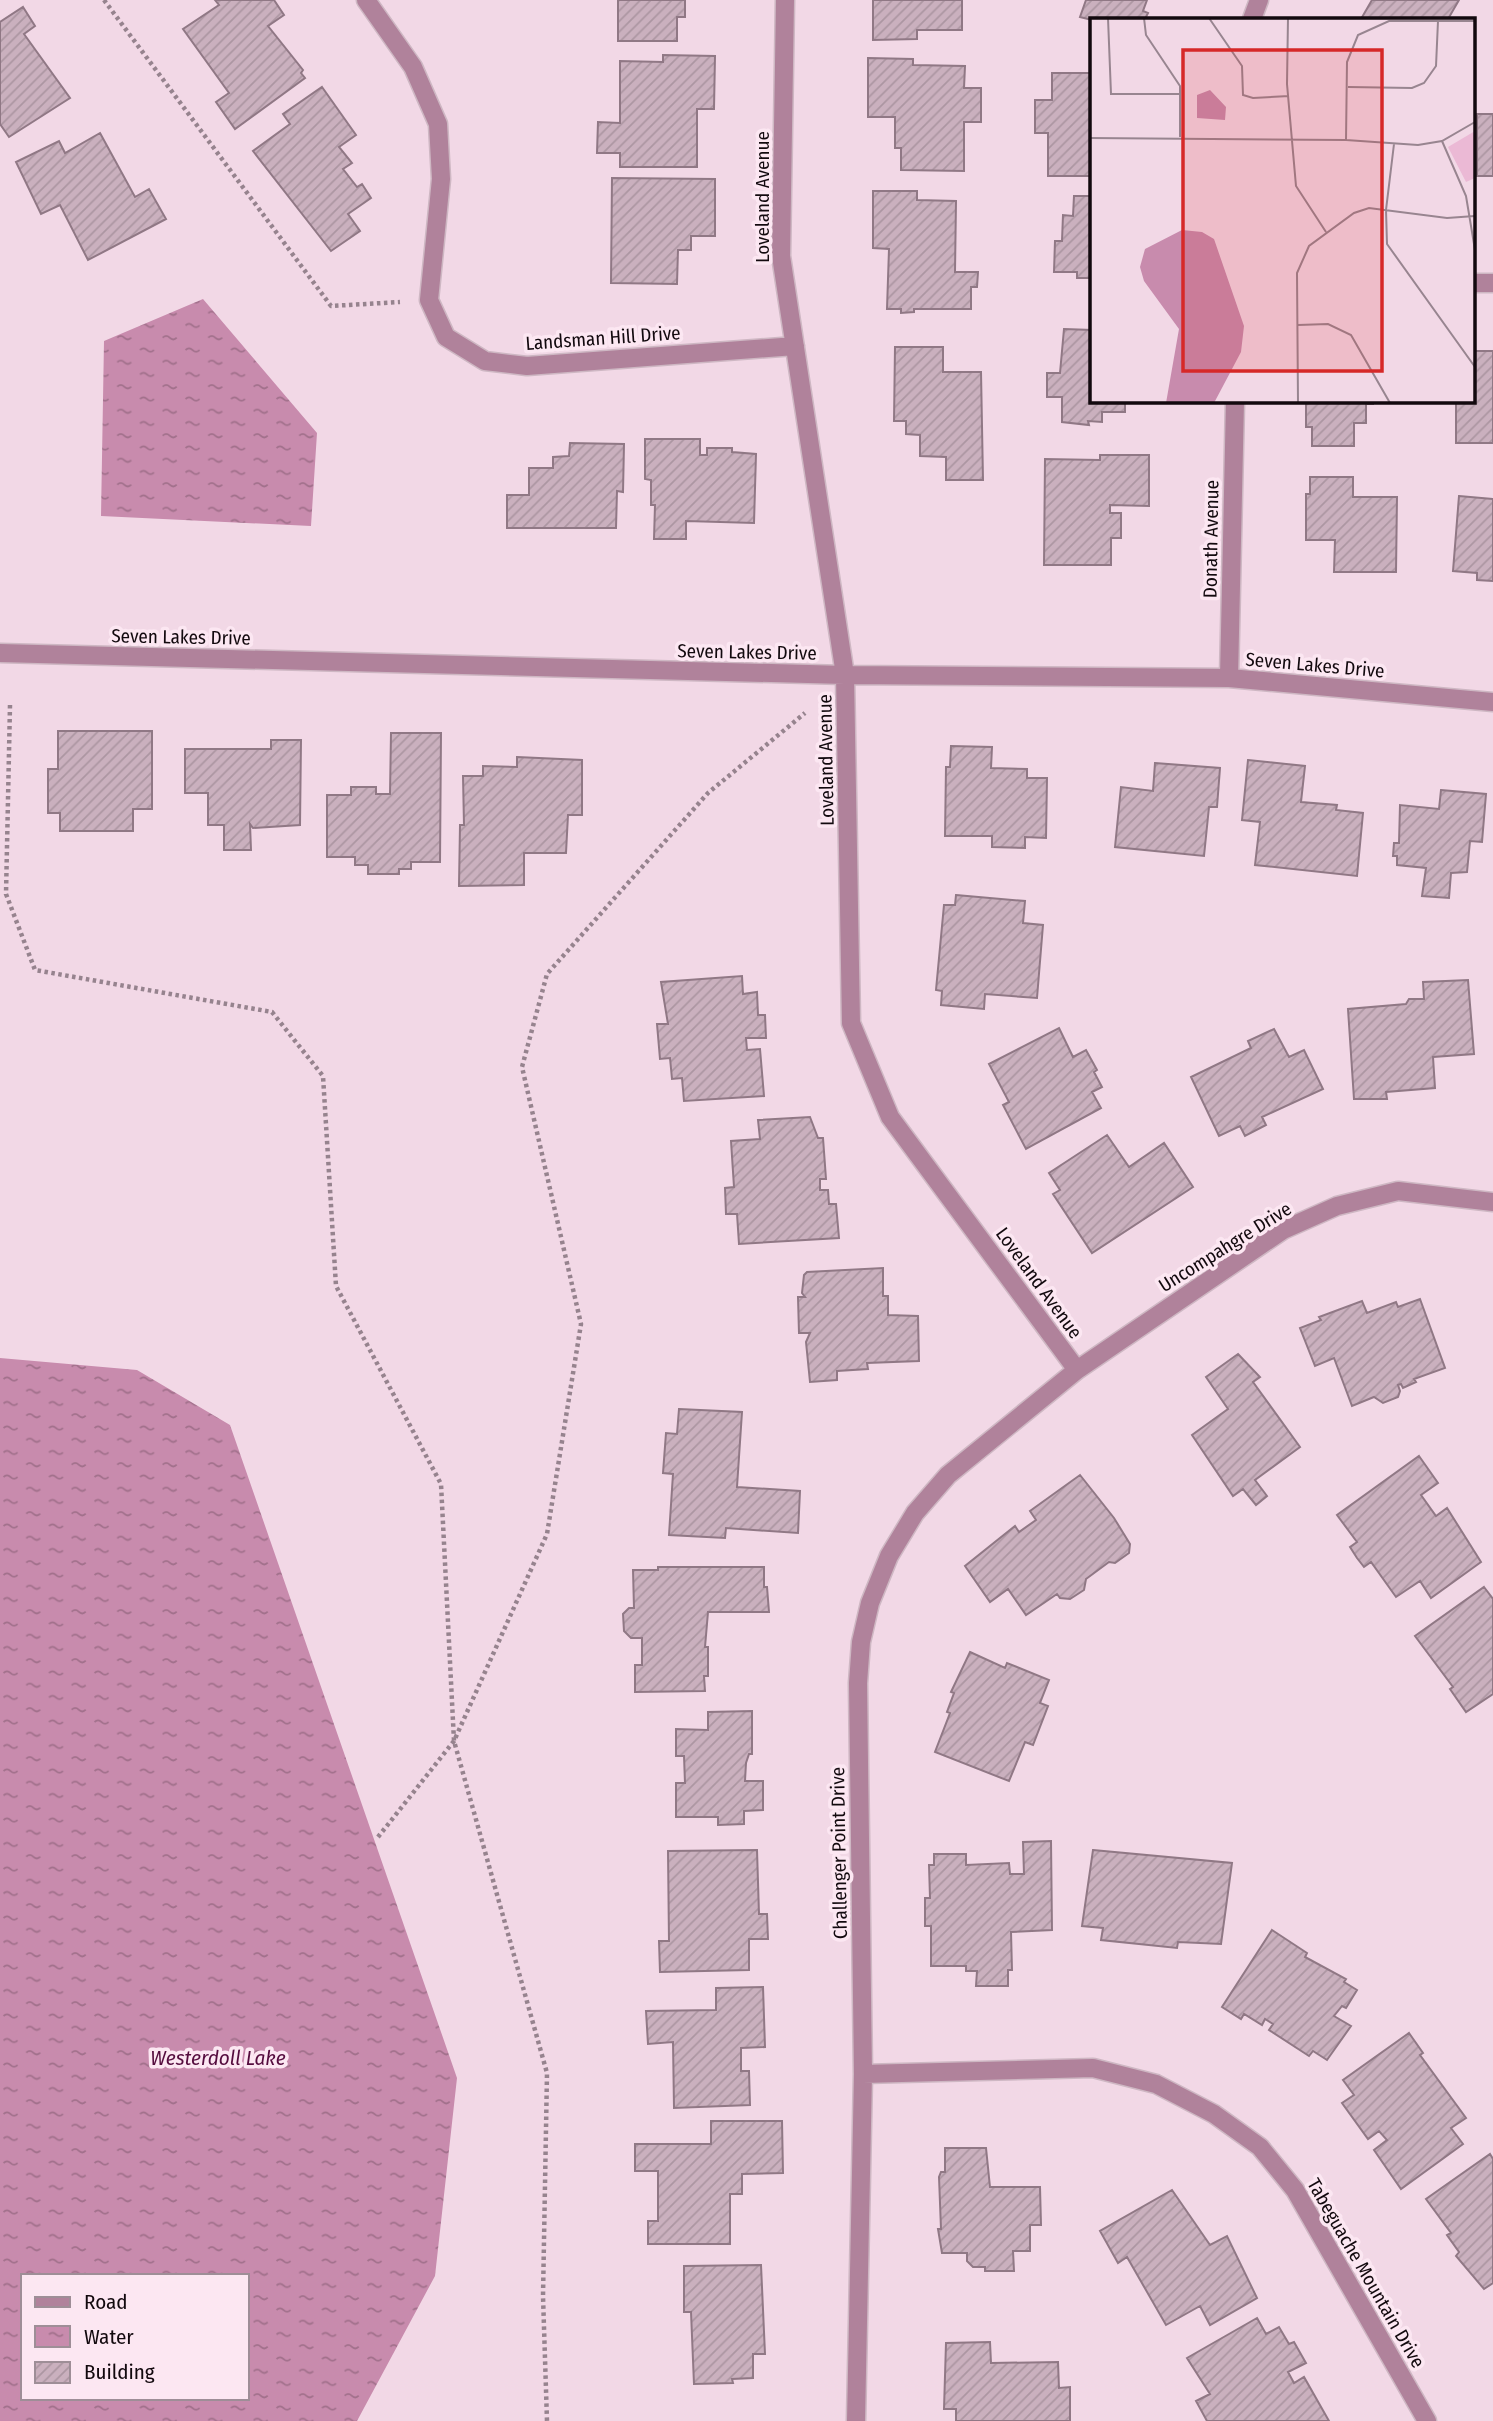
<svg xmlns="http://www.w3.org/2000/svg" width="1493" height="2421" viewBox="0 0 1493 2421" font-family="'Fira Sans Condensed',sans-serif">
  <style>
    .water { fill: url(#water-ripples); fill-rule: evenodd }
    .building { fill: url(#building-hatch); stroke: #907885; stroke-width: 2 }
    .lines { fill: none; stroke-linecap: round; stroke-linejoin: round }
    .minor-casing { stroke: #ceb7c3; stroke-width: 21 }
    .path { stroke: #96838e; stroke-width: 4.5; stroke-dasharray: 3.5 3.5; stroke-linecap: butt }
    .minor { stroke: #b0829b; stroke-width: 18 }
    .labels { text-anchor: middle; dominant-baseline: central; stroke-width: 7; stroke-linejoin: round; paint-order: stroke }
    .street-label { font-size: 19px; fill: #12090e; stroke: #fce7f2 }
    .water-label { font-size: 21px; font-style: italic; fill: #550c3e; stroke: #fce7f2 }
    .inset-road { fill: none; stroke: #988590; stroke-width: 2 }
    .view { fill: #d62828; fill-opacity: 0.15; stroke: #d62828; stroke-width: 3.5 }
    .inset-edge { fill: none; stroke: #12090e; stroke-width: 3.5 }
  </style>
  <defs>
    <pattern id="water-ripples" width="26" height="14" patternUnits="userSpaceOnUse" patternTransform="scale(1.75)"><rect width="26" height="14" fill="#c88bad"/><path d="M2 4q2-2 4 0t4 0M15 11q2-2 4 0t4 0" fill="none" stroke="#a1708b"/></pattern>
    <pattern id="building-hatch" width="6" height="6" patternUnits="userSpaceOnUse" patternTransform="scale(1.75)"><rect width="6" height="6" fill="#cab0be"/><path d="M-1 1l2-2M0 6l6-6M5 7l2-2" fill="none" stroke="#ac96a2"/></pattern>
  </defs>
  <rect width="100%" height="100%" fill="#f2d8e6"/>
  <path class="water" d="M203,299L317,433L311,526L101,516L104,341Z
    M0,1358L137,1370L230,1425L457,2078L435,2276L357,2421H0ZM23,2276H247V2398H23Z"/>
  <path class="building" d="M215,0H274L284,15L268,26L303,70L301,73L305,78L235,129L216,102L229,93L183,29L219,5Z
    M618,0H685V17H677V41H618Z
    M873,0H962V30H917V39L873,40Z
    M1086,0H1147L1143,11L1148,13L1145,19L1092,20L1080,17Z
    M1372,0H1459L1448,19H1361Z
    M23,7L35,26L24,34L70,98L9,137L0,124V22Z
    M663,55L715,56L714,109H697V167H620V153H597L598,122L620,123V61L663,62Z
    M868,58L913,59V65L965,66L964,88H981V122H964V171L901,170V148H895V117H868Z
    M1052,73H1092V176H1048V133H1035V100H1052Z
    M322,87L356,135L339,147L352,163L343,169L357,187L362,184L371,198L348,214L360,231L331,251L253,151L290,124L283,114Z
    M1477,114H1493V176H1477Z
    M100,133L135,197L149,189L166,219L88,260L60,205L41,214L16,162L59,141L65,153Z
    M612,178L715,179V236H691V250H678L677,284L611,283Z
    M873,191H917V200L956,201L955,272H978L977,287H971V309H914V312L901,313V309H887L889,249L873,248Z
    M1074,196H1092V278H1077V272H1054L1055,241H1062L1063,215L1073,216Z
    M1064,329L1092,330V401H1125V412H1102V422L1088,421L1089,425L1062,422V397H1047V373H1060Z
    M895,347H943V372H981L983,480H946V457L920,456V435L906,434V421H894Z
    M1474,351H1493V443H1456V401H1474Z
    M1306,401H1373V404H1366V423H1354V446H1312V427H1306Z
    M645,439H700V455H707V448H732V452L756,454L754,523L686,521V539H654L655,505H651V480L645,479Z
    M570,443L624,444L623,492L617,491L616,528H507V495H529V468H553V457L569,456Z
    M1100,455H1149V506L1110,505V513H1121V538H1111V565H1044L1045,459L1100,460Z
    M1310,477H1353V497H1397L1396,572H1334L1335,540H1306V494H1310Z
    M1459,496L1493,499V581L1477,580V573L1453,571Z
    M58,731H152V809H133V831H60V813H48V769H58Z
    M391,733H441L440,862H411V869H399V874H368V865H355V857H327V795H351V787H376V794H390Z
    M271,740H301L300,825L253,828L250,824L251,850H224V825H208V793H185V749H271Z
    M951,746L992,747L991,768L1027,769V778H1047L1046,838L1025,837V848L992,847V836H945L946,767H950Z
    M517,757L582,760V815H568L566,853H524V885L459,886L460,825H464L463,776H483V766L517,767Z
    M1248,760L1305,766L1301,802L1337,805L1336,810L1363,813L1357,876L1255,865L1260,822L1242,820Z
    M1155,763L1220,768L1217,807H1209L1204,856L1115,847L1121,787L1153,791Z
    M1441,790L1486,794L1482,842L1470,841L1467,872L1451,873L1449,898L1422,896L1426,868L1397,865V856H1393L1394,843H1399L1400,805L1439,809Z
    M956,895L1025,901L1023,923L1043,925L1037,998L985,994L984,1009L941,1005L942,991L936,990L944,905H955Z
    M742,976L743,994L757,992L758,1015H765L766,1038H746L747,1050L760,1049L764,1096L684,1101L682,1078L672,1079L670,1058L660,1059L657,1024H668L661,982Z
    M1468,980L1474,1054L1433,1057L1435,1088L1386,1092L1387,1099H1354L1348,1009L1406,1004L1409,999H1424L1423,982Z
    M1059,1028L1073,1057L1086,1050L1097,1070L1094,1072L1102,1087L1092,1092L1101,1108L1026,1149L1003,1105L1009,1102L989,1064Z
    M1274,1029L1289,1057L1304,1050L1323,1089L1262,1117L1266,1125L1245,1136L1240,1126L1219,1136L1191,1077L1251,1048L1248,1041Z
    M810,1117L818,1138H823L826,1179H820V1190H828L829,1204H836L839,1238L739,1244L737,1214H726L725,1188L734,1187L731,1141L760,1139L758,1120Z
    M1107,1135L1129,1167L1164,1143L1193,1187L1092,1253L1053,1194L1060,1190L1049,1173Z
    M883,1268V1296H888V1315L918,1316L919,1361L867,1363L868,1369L837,1371V1380L810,1382L806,1342L810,1333H799L798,1297H805L802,1293L804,1275L807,1272Z
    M1420,1299L1445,1368L1414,1379L1416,1382L1403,1388L1401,1384L1398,1385L1400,1391L1398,1397L1383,1403L1374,1397L1352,1406L1334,1358L1315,1366L1300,1328L1321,1320L1319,1317L1362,1301L1367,1313L1396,1302L1398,1307Z
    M1238,1354L1260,1377L1253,1382L1300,1447L1255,1480L1267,1496L1256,1505L1243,1489L1233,1496L1192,1435L1228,1409L1206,1377Z
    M679,1409L742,1412L737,1487L800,1491L798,1533L726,1528L725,1538L669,1535L673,1474L663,1473L666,1433L677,1434Z
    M1419,1456L1438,1483L1421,1495L1436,1516L1447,1508L1481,1562L1431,1598L1420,1581L1396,1597L1371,1562L1364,1567L1357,1558L1350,1547L1357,1542L1337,1515Z
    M1080,1475L1114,1518L1130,1544L1129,1553L1115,1563L1109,1562L1086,1579L1084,1590L1070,1599L1060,1598L1057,1594L1026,1615L1008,1589L990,1602L965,1566L1015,1526L1019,1532L1036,1520L1030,1511Z
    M658,1567H764V1587H767L769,1612H708L705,1647H708V1676H704L705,1691L635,1692V1665H642V1638H631L624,1631L623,1614L629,1608H634L633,1570H658Z
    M1484,1587L1493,1599V1694L1466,1712L1450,1689L1453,1687L1415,1636Z
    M970,1652L1005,1668L1007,1663L1049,1680L1040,1703L1048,1706L1033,1745L1025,1742L1009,1781L935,1752L950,1713L947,1712L954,1693L951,1692Z
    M752,1711V1754H749L746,1763L745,1781H763V1810L744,1811V1824L718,1825V1817H676V1783H685L684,1756H676V1729L708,1730V1712Z
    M1051,1841L1052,1930L1011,1932L1012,1970H1008V1986H976L977,1971H966V1966H931V1926H925V1898H930L929,1865H934V1854H966V1865L1009,1863L1010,1874H1024L1023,1842Z
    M757,1850L759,1914H767L768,1939H749V1970L660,1972L659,1941H669L668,1851Z
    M1093,1850L1232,1863L1221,1944L1178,1942L1177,1948L1101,1940L1103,1928L1082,1926Z
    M1272,1930L1307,1953L1305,1957L1346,1979L1344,1982L1357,1990L1346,2008L1342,2006L1334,2016L1351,2026L1327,2060L1313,2051L1309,2056L1269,2030L1273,2024L1265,2019L1262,2025L1244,2014L1241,2019L1222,2007Z
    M763,1987L765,2047L741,2048V2071H749L750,2105L674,2108L673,2042L648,2044L646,2011L716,2010V1988Z
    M1409,2033L1423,2053L1420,2055L1466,2118L1451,2128L1463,2144L1401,2189L1374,2150L1387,2140L1379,2131L1368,2139L1342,2103L1354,2095L1343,2080Z
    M711,2121H782L783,2173L742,2174V2194H730V2244H648V2221H658V2171H635V2144H711Z
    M945,2148H986L990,2187H1040L1041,2225H1030V2251H1013L1014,2271H985V2267H973L967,2261V2253H942L938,2229H941L939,2177L941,2172H945Z
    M1490,2154L1493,2159V2283L1484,2289L1456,2256L1459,2252L1447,2235L1451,2233L1426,2199Z
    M1172,2190L1210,2245L1227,2236L1257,2298L1210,2325L1200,2306L1166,2325L1127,2257L1118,2263L1100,2231Z
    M761,2265L765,2354H753V2378L732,2379L733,2383L694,2384L691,2312H684V2266Z
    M1257,2318L1266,2334L1279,2327L1289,2344L1294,2342L1306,2363L1288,2372L1294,2383L1304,2377L1329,2421H1207L1196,2401L1210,2394L1187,2358Z
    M990,2342L991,2363L1058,2362L1059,2388L1070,2387V2421H956V2409H944L946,2343Z"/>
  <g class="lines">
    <g class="minor-casing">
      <path id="minor" d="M366,0L413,67L438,124L441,179L429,300L446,337L485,361L527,366L795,346
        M785,0L781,256L845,675L851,1023L890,1117L1077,1370
        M1252,19L1259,0
        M1474,283H1493
        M0,653L845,675L1229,678L1493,702
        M1229,678L1235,401
        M863,2074L1093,2068L1156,2084L1214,2114L1260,2147L1295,2190L1427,2421
        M856,2421L863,2074L858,1683L861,1642L870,1603L889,1556L915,1513L948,1475L1077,1370L1283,1230L1337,1206L1398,1191L1493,1202"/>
    </g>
    <path class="path" d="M104,0L331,306L400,302
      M10,705L6,894L35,970L272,1012L323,1076L336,1286L441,1484L454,1741L547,2073L543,2296L547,2421
      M378,1837L454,1741L547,1534L581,1324L522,1067L547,974L708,793L805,713"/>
    <use href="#minor" class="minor"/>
  </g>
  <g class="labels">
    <g class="street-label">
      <text transform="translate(762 197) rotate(-90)">Loveland Avenue</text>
      <text transform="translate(603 338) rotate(-4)">Landsman Hill Drive</text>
      <text transform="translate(1211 539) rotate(-89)">Donath Avenue</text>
      <text transform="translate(181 637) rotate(1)">Seven Lakes Drive</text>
      <text transform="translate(747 652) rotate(1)">Seven Lakes Drive</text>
      <text transform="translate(1315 665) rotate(5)">Seven Lakes Drive</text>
      <text transform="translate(826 760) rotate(-91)">Loveland Avenue</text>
      <text transform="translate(1225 1247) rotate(-32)">Uncompahgre Drive</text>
      <text transform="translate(1039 1283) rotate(54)">Loveland Avenue</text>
      <text transform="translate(839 1853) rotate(-91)">Challenger Point Drive</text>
      <text transform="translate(1366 2273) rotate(60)">Tabeguache Mountain Drive</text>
    </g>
    <g class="water-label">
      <text x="218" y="2058">Westerdoll Lake</text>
    </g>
  </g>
  <g transform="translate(1090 18)">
    <rect width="385" height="385" fill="#f2d8e6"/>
    <path d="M385,113V160L376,164L358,129Z" fill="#ebb9d5"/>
    <path d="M120,72L136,89L135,102L107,100V77ZM92,212L112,214L124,221L154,308L151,334L124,385H76L89,311L54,263L50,249L55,231Z" fill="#c88bad"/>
    <path class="inset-road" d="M18,0L21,76H90M54,0L56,17L90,68V119M119,0L152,48L153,77L163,80L199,78M198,0L197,66L206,168L236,214M258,69L322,70L334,65L346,48L348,3M0,120L256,122L328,127L352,123L385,104M256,122L257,44L268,17L299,3H385M352,123L376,178L385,232M304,126L296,192L297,226L385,349M208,307L238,306L261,317L300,385M208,385L207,255L219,228L264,195L279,190L357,200L385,198"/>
    <path class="view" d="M93,32H292V353H93Z"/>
    <rect width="385" height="385" class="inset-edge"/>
  </g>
  <rect x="21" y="2274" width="228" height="126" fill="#fce7f2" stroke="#9e8e97" stroke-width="2"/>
  <rect x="35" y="2297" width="35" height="10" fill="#b0829b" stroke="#9e8e97" stroke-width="2"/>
  <text x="84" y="2309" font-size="21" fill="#12090e">Road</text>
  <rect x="35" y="2326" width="35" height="21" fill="url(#water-ripples)" stroke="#9e8e97" stroke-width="2"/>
  <text x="84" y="2344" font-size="21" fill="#12090e">Water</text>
  <rect x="35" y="2362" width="35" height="21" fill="url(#building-hatch)" stroke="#9e8e97" stroke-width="2"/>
  <text x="84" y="2379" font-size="21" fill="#12090e">Building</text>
</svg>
